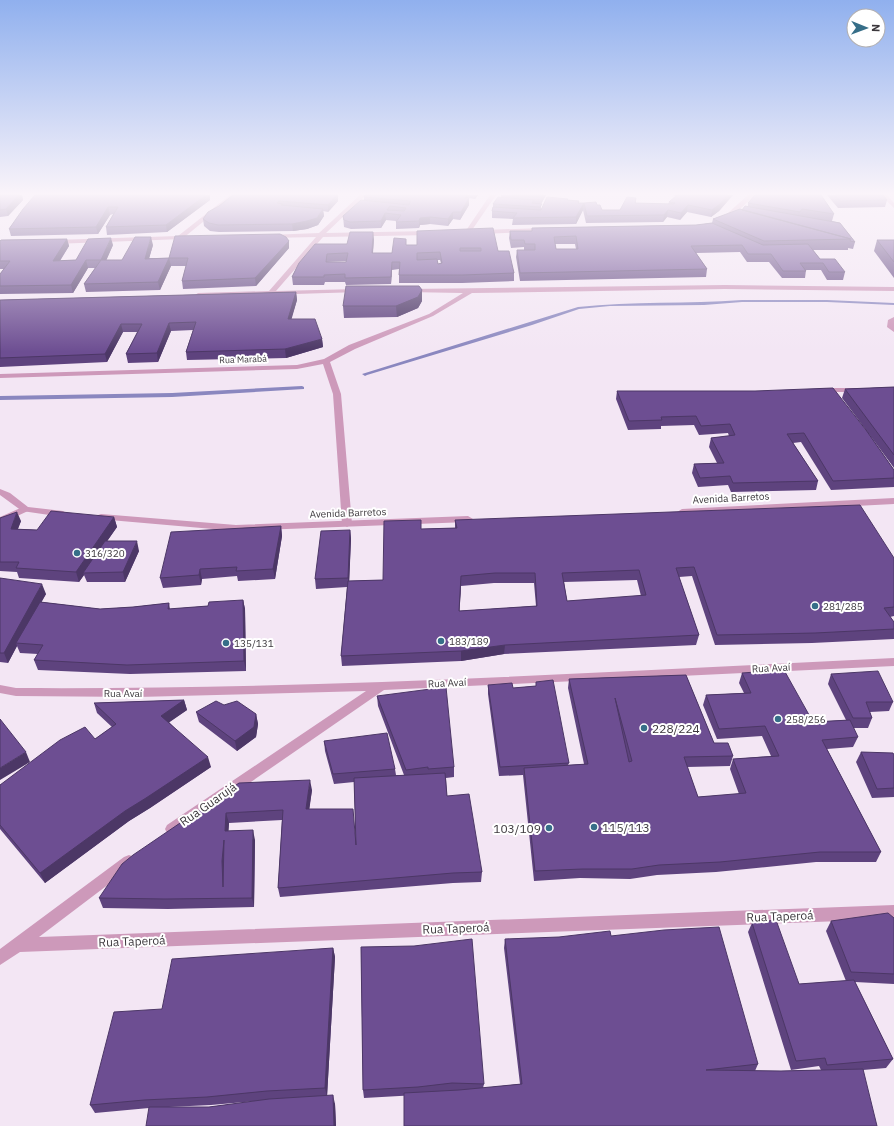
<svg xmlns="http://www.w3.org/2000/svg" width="894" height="1126" viewBox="0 0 894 1126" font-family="'IBM Plex Sans',sans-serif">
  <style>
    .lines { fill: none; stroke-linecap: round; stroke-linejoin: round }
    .stream { fill: #8a87bf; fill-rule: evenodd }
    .minor { fill: #cd99ba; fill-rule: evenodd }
    .tertiary { fill: #cd99ba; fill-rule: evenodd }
    .wall { fill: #5e437e; fill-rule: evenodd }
    .shaded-wall { fill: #4c3766 }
    .building { fill: #6d4e92; stroke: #4c3766; fill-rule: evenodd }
    .poi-dot { fill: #366e88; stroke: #fff; stroke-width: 1.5 }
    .labels { text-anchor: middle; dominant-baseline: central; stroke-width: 4; stroke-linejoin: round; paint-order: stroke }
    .far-street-label { font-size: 9px; fill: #3c383d; stroke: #fff }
    .street-label { font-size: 10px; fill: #3c383d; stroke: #fff }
    .poi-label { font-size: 10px; fill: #3c383d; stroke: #fff; text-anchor: start }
    .near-poi-label { font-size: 12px; fill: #3c383d; stroke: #fff; text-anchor: start }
    .near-street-label { font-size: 12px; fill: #3c383d; stroke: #fff }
  </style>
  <rect width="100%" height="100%" fill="#f3e6f4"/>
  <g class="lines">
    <path class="stream" d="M742,300H827L894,303V305L827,302H742L704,305L610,306L579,309L532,325L367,375L365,376L362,374L578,307C633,301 687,304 742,300Z
      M302,386L304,387V389L172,397L0,400V396L172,393Z"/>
    <path class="minor" d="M360,195H366L326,233L430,231L433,233L430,235L323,237L276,291L358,289L361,291L360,292L198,297L195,295L198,293L269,291L316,237L270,238L267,236L268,235L319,233Z
      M490,195H496L470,233H466L465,232Z
      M748,195H754C747,203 728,222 718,221V219L728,213Z
      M881,195H887L894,203V208Z
      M544,228L546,229V231L482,234L479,232L482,230Z
      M725,285L894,287V291L725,289L472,293L433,316L355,349L330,362L341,394L352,524L347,527L342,524L333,394L323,364L297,369L0,378V374L297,365L324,359L349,345L429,314L463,293L406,292L405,291L408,289Z
      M894,317V332L887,327L888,320Z
      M819,388H858L862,390L858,392H822L818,390Z
      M25,506L30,509L28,511L0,524V517Z
      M894,658V666L384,690L177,833L172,835L167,833L165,829L167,825L366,691L138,697L16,696L0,693V685L16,688C309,690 602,672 894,658Z
      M129,855L134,857L136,861L134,865L39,937L894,905V919L20,952L0,965V949L124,857Z"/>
    <path class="tertiary" d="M230,195H236L182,239L54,244L51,242L54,240L178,236Z
      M0,489L10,493L28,507L63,511L68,514L63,517L22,511L0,495Z
      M894,498V504L682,515L677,512L682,509Z
      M101,514L236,525L468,516L473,519L468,522L236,531L98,519L96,517L98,515Z"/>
  </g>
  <path class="wall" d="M0,195H22L23,200L8,216L0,217Z
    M35,195H210V200L167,232L107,235L106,227L113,214L110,215L98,234L11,236L9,229Z
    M233,195H338V201L328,212L323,211L324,216L318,225L307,229L293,231L219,232L210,231L204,226L203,219Z
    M434,195H478L475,199L469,198V205L460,220L453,219L448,226L430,224L420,225L419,228L396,229V221L386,220L381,228L351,229L344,227L343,216L364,200V197Z
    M501,195H546L541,204V209L568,199V200L579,201V203L597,205L602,210H620L636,198V203L668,204L669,202L676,196L673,195H733L719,211L711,217L687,212L680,220L667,217L663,222L586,223L583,210L576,224L512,225L513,219L492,218V211L493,207V204L501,198Z
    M755,195L834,214L832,221L840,223L855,242L853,249L848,248V250H813L820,259L845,272L843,280H827L821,270H806L805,278H782L769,262H747L740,252L696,253L707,269L706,277L520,281L516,257L517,250H524V247L511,248L509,238L510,231H532V228L696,225L712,223L713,219L742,210L748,206V203ZM555,244H575L576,249H556Z
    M827,195H883L887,200L885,207L838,208Z
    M417,231L498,251L514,273V281L462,283H399V269L392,270L391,284L346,285L345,282H325L324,285H293L292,277L299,263L347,244L374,239L373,253H392L407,245H417ZM437,260H440L441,263L438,264ZM346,261V262H327Z
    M67,239L69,246L60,261L76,260L113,245L106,260H122L153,245L149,258H169L289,241V248L256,286L183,289L182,281L186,266H171L160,290L86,292L84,284L95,268H88L73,293L0,294V274L4,269H0V241Z
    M877,240H894V278L874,251Z
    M422,290V301L418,308L397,317L344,318L343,306Z
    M296,292L297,300L291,319L322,339L323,347L286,358L187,360L186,352L193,330L171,331L158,362L128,363L126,354L137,332H123L107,362L0,367V300Z
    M894,387V468L866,430L894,470V487L831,490L801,442L793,443L818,481L816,490L731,492L728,485L698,487L692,473L694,464L717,463L709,447L711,438L729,436L728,433L699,435L694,425L661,426V429L628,430L616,399L617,391L866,430L842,398L845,389Z
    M114,517L117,527L107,541L139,551L125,582H87L84,575L79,582L19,578L17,572L0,571V518L21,521L18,529L37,530Z
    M455,520L894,558V616L890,617L894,622V639L812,643L715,645L692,576L679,577L699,635L696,645L504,654L461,661L342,666L341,656L347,587L316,589L315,579L350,530L351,539L349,581L383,580L421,529L455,528ZM637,580L641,596L567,601L564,582ZM494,583H534L536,606L459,611L461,586Z
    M281,526L282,536L275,579L238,581L237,576L202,579L201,585L163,588L160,578Z
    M0,578L46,594L41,602L100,609L133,607L169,603L170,609L208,606L243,600L245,609L246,671L130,674L38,670L34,660L38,654L20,653L17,646L8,663L0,662Z
    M742,673L813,722L846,720L828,684L831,674L893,702L889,711L870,712L872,718L868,728H853L858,737L853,747L827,749L881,852L876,862H816L716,872L657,875L630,879L580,878L534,881L523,775L499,776L488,694V685L513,688L536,686V682L569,763L568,765L584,764L568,688L569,679L686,675L714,743L733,756L730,766L687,767L698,797L739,794L730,769L733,759L771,756L762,736L717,739L703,705L706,695L744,693L739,683Z
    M377,696L454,767V777L446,778L447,796L482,872L481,882L453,883L280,897L278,888L282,820L229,823L228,831L255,840L254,907L168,909L103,908L99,898L239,783L312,790L309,809L356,839L354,782L334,784L325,751L324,741L395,769L396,775H404L378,706Z
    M184,700L187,710L169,722L211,767L150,808L129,821L45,883L0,829V785L95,739L112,727L97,713L94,703Z
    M224,705L256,714L258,724L256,737L237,751L199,722L196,712Z
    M861,752L894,755V797L872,798L856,762Z
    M894,918V984L855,982L893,1059L886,1068L863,1070L364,1098L363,1090L361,947L484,1084L483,1088L520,1084L504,948L505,939L611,936L758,1064L755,1071H781L821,1070L819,1066L791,1070L748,932L752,923L799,984L846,981L826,931L831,921Z
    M333,948L335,957L327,1096L335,1104L336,1126L149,1108L95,1113L90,1105L162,1009ZM256,1101L209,1107H169L211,1105Z"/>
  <path class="shaded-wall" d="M19,195H22L23,200L8,216L6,209Z
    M206,195H210V200L167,232L166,225Z
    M337,195H338V201L328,212V205Z
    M467,195H469V198H465Z
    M475,195H478L475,199Z
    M543,195H546L541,204L542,197Z
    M728,195H733L719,211L711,217L712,210Z
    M469,198V205L460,220L461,212Z
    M584,203L583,210L576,224V217Z
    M688,205L687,212L680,220L681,213Z
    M108,207L110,215L98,234L96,227Z
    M323,209L324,216L318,225L307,229L293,231L292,224Z
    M668,210L667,217L663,222L664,215Z
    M453,212V219L448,226V219Z
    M385,213L386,220L381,228V221Z
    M430,217V224L420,225L419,228V221L420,218Z
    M373,232L374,239L372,261V253Z
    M151,237L153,245L147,266L145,259Z
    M111,238L113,245L103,268L101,260Z
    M67,239L69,246L55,268L53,261Z
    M289,241V248L256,286L255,278Z
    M169,258L171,266L160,290L158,282Z
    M86,260L88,268L73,293L71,285Z
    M392,262V270L391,284V277Z
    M422,290V301L418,308L397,317L396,306Z
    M296,292L297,300L289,328L288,319Z
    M169,323L171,331L158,362L157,353Z
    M121,324L123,332L107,362L105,354Z
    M322,339L323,347L286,358L285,349Z
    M17,512L21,521L14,538L11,529Z
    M114,517L117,527L85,573H83L84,575L79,582L76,572Z
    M281,526L282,536L275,579L273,569Z
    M350,530L351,539L349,587L348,578Z
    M137,541L139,551L125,582L123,572Z
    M200,569L202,579L201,585L199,575Z
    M461,576V586L459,621V611Z
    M42,584L46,594L19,643H16L17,646L8,663L4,653Z
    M243,600L245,609L246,671L244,661Z
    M505,645L504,654L461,661V651Z
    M184,700L187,710L164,726L161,716Z
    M256,714L258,724L256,737L237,751L235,741Z
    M26,752L30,762L0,780V768Z
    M208,757L211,767L150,808L129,821L45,883L40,873L125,811Z
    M310,780L312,790L308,819L306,809Z
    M226,813L229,823L228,841L225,831Z
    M253,830L255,840L254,907L252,898Z
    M224,840L223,887L222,861Z
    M333,948L335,957L327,1097L325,1088Z
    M333,1095L335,1104L336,1126H334Z"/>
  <path class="building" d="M0,195H19L6,209L0,210Z
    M35,195H206L166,225L106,227L118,207H108L96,227L9,229L23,209Z
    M233,195H337L328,205L279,201L277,203L283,204L281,205L323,209L317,218L307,221L292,224L218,225L209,223L203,219L208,212L219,206Z
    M365,195H467L465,198H469L461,212H453L448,219L430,217L420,218L419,221L396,222L401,215L385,213L381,221L350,222L344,220L343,216L361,200L409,205L410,201L364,197ZM390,206L406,208L404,211L387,210Z
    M511,195H543L542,197Z
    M677,195H728L720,204L712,210L688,205L681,213L668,210L664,215L587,216L584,203L596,202L597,205H600L602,210H620L627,197L636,198L635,203L673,204L675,203L669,202Z
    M755,195H821L834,214L802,209L800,212L748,203Z
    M835,195H883L887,200L840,201Z
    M498,197L534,200L532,203L542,204L540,207L493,204Z
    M547,197L568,199L567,200L579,201L578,203H584L576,217L513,218L517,213L492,211L493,207L541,210Z
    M745,206L840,223L855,242L850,241L851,239L742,210Z
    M740,209L851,239L764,241L713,219Z
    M712,223L763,245L808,244L820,259H835L845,272H829L823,263H800L806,271H783L771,254H748L742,245L691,246L707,269L520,273L517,250H535V244H525L524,240H511L510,231H532V228L696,225ZM576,236L578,249H556L554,237Z
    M493,228L498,251H509L514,273L463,275H399L400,262H392L391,277L345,278V274L324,275V277H292L299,263L315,244H347L350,232H373L372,253H392L394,238L406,239V245H417V231ZM460,248H481V251H460ZM440,252L442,263L438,264L437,259L417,260V253ZM345,253H348L346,262H326L327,254Z
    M280,234L286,237L289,241L255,278L182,281L188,258H169L158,282L84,284L101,260H86L71,285L0,286V274L10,261H0V241L1,240L67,239L53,261L76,260L88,239L111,238L101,260H122L135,237H151L145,259L169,258L175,236Z
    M877,240H894V262Z
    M346,286H419L422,290L418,297L396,306H343Z
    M296,292L288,319H315L322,339L285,349L186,352L196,322L169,323L157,353L126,354L142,324H121L105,354L0,358V300Z
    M894,387V455L845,389Z
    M833,388L866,430L894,470V478L833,481L804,433L787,434L818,481L733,483L730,476L700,478L694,464L724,463L711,438L735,435L730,424L701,426L696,416L661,417L662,420L629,421L617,391H755Z
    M860,505L894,558V607L884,608L894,622V629L815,633L717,635L694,567L676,568L699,635L505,645L461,651L341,656L348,581L383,580L384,521L421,520V529L457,528L455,520ZM639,570L646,595L567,601L562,573ZM495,573H535L537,606L459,611L461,576Z
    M51,511L114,517L76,572L16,568L19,562H0V518L17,512L11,529L37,530Z
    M281,526L273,569L236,571L237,567L200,569L199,575L160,578L171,532Z
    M350,530L348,578L315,579L321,531Z
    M105,541H137L123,572L83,573Z
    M0,578L42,584L4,653H0Z
    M243,600L244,661L127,665L34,660L43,645L16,643L40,602L100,609L133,607L169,603L168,609L208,606L209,602Z
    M784,670L813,722L850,720L858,737L822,740L881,852H820L720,862L659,865L632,869H582L535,871L524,768L588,764L569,679L686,675L714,743H728L733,756L684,757L698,797L746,793L733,759L779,756L765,726L719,729L706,695L751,693L742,673ZM615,698L632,761L629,762Z
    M878,671L893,702H866L872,718H853L831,674Z
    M553,680L569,763L500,767L488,685L512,683L513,688L536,686V682Z
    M446,687L454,767L428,769V767L406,770L377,696Z
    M184,700L161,716L208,757L146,798L125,811L40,873L0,825V785L60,740L85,727L95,739L116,724L94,703Z
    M216,701L224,705L237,701L256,714L254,727L235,741L196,712Z
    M0,719L26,752L0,768Z
    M387,733L395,769L333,774L324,741Z
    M861,752L893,753L894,755V788L877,789Z
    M445,773L447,796L469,794L482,872L453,873L278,888L283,810L226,813L225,831L253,830L252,898L165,899L99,898L122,864L133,855L239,783L310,780L306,809H353L356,845L354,778ZM224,840L223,887L222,861Z
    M888,913L894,918V974L851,972L831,921Z
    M776,920L799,984L854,980L893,1059L827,1065L825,1058L796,1061L752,923Z
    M719,927L758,1064L706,1070L781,1071L863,1069L877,1126H404V1093L459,1090L522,1084L505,939L559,937L610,931L611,936L664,930Z
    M472,939L484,1084L452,1083L418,1087L363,1090L361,947L414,946Z
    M333,948L325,1088L267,1091L207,1097L144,1100L90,1105L114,1012L162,1009L172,959Z
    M333,1095L334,1126H146L149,1107H209L269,1099Z"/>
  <linearGradient id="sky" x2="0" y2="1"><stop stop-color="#90b0ee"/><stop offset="0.55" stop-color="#faf4fa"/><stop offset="1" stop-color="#faf4fa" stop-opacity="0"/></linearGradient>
  <rect width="894" height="352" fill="url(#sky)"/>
  <g class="poi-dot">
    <circle cx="77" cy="553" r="4"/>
    <circle cx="815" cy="606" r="4"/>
    <circle cx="441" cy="641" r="4"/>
    <circle cx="226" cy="643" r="4"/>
    <circle cx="778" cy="719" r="4"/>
    <circle cx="644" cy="728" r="4"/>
    <circle cx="594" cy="827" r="4"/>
    <circle cx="549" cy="828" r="4"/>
  </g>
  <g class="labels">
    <g class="far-street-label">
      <text transform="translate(243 359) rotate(-2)">Rua Marabá</text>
    </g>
    <g class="street-label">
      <text transform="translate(731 498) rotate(-3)">Avenida Barretos</text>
      <text transform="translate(348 513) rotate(-2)">Avenida Barretos</text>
      <text transform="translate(771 668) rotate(-3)">Rua Avaí</text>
      <text transform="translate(447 683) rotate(-3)">Rua Avaí</text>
      <text x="123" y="693">Rua Avaí</text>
    </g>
    <g class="poi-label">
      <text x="85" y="553">316/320</text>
      <text x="823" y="606">281/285</text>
      <text x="449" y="641">183/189</text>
      <text x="234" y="643">135/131</text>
      <text x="786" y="719">258/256</text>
    </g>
    <g class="near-poi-label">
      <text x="652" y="728">228/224</text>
      <text x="602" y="827">115/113</text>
      <text x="541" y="828" text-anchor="end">103/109</text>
    </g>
    <g class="near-street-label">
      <text transform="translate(208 804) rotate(-35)">Rua Guarujá</text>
      <text transform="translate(780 916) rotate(-2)">Rua Taperoá</text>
      <text transform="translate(456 928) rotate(-2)">Rua Taperoá</text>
      <text transform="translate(132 941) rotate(-2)">Rua Taperoá</text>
    </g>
  </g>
  <g transform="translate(866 28) rotate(91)"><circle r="19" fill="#ffffff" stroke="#b1afb1"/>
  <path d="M0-3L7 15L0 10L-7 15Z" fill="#366e88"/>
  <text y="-6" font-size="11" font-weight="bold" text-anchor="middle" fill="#3c383d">N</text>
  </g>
</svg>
